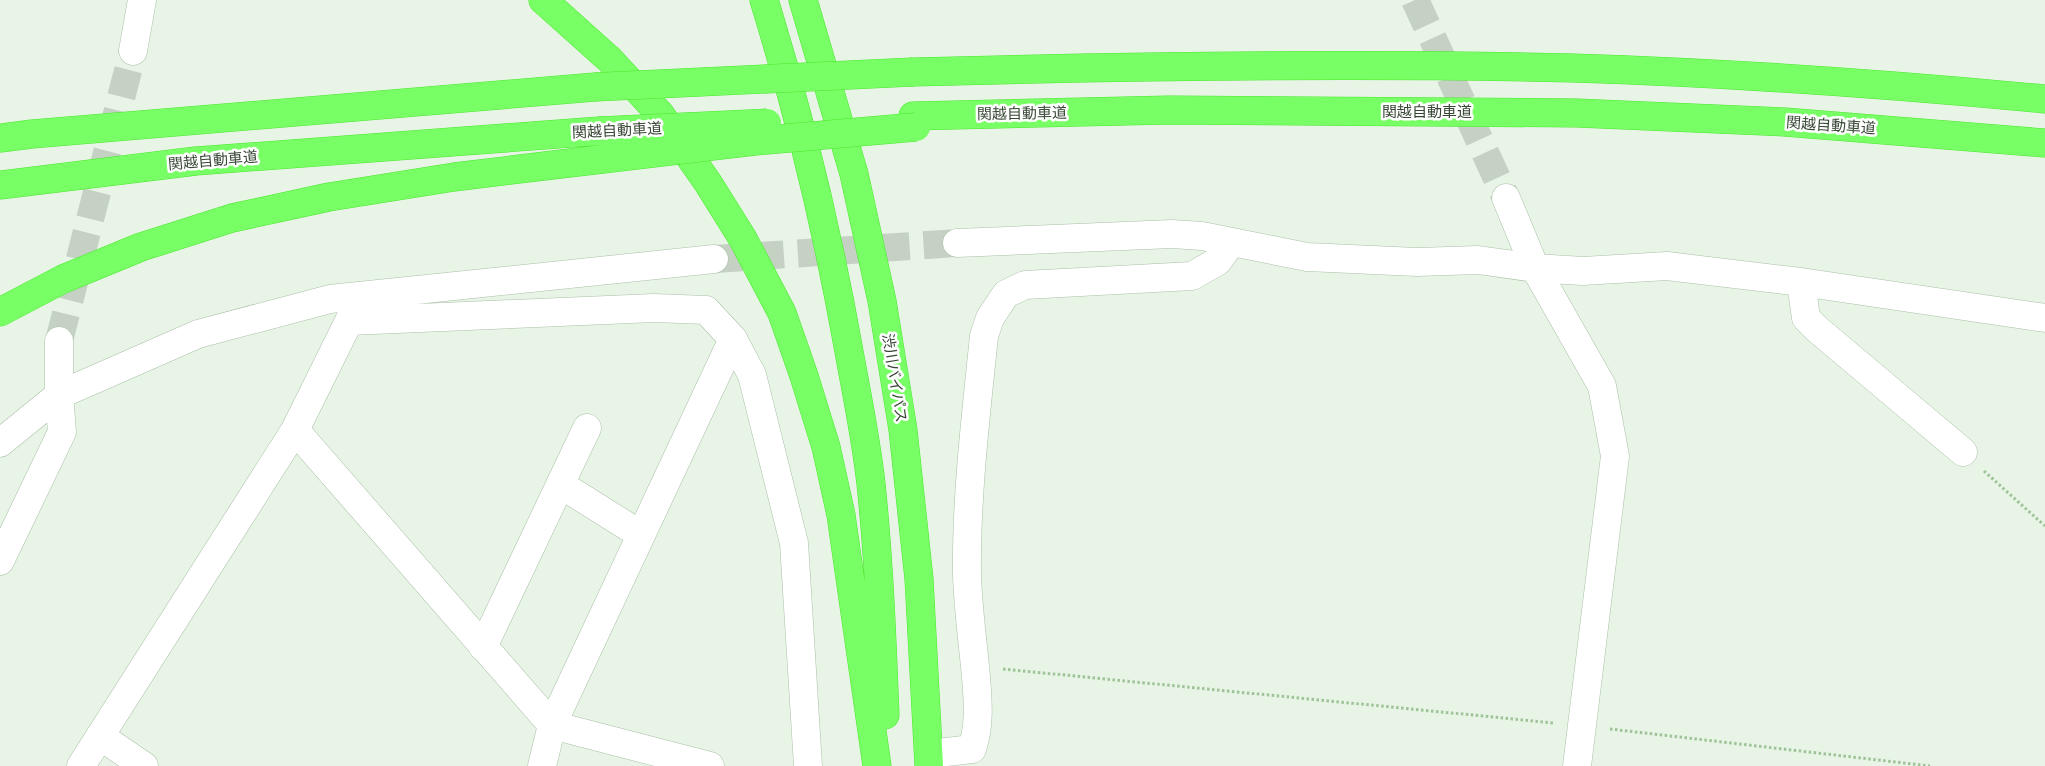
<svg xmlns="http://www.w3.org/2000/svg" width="2045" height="766" viewBox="0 0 2045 766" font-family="'Source Sans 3','Noto Sans JP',sans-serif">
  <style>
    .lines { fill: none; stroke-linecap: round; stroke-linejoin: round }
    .minor-tunnel { stroke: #c4d1c3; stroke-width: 28; stroke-dasharray: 28 14; stroke-linecap: butt }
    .minor-casing { stroke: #abc0a8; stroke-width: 29 }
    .highway-casing { stroke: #4be62e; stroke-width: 29 }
    .path { stroke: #9fc398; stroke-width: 3; stroke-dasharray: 2.5 2.5; stroke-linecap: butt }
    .minor { stroke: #fff; stroke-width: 28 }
    .highway { stroke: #79ff66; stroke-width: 28 }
    .highway-bridge-casing { stroke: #4be62e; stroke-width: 29; stroke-linecap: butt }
    .highway-bridge { stroke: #79ff66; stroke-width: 28 }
    .labels { text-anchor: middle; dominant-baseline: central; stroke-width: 5; stroke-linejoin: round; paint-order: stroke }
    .street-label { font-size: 15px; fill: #384735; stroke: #fff }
  </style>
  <rect width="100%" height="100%" fill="#e7f4e6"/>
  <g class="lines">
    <path class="minor-tunnel" d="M1415,0L1506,198
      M714,259L957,243
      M59,341L133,51"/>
    <g class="minor-casing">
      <path id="minor" d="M133,51L142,0
        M1506,198L1535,268L1602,386L1615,456L1577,766
        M957,243L1172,234L1202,236L1307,257L1417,262L1478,260L1535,268L1583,271L1667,266L1801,282L2045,318
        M1801,282L1806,318L1817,329L1963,452
        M349,321L654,308L706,310L733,339L752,375L794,543L808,766
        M295,430L552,725L710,766
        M0,443L59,395L198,334L330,299L714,259
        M560,484L641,535
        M0,561L62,432L59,395V341
        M483,647L587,428
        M100,736L144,766
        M930,754L972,749C980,725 978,702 976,677C973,643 968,609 967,575C966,495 976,415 984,336L990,318L1006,294L1025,285L1192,276L1218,261L1231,243
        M81,766L295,430L349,321
        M542,766L552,725L733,339"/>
    </g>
    <g class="highway-casing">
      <path id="highway" d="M543,0L610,60L660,114L708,183L743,239L782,313L804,376L826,447L841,515L877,766
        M764,0C799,113 827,229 848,346C856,391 866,438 871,484C879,560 882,638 885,715
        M803,0L854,174L882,301L903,430L919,579L929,766
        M913,72C1133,66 1353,63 1573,68C1731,73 1888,84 2045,99
        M913,116L1169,110L1577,113L1785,122L2045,143
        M0,138L32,134L595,87
        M0,185L196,161L599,131
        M0,312L63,279L141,247L232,218L329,197L454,177L603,159"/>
    </g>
    <path class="path" d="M1984,471L2045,526
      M1003,669L1554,723
      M1610,729L1930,766"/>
    <use href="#minor" class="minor"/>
    <use href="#highway" class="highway"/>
    <g class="highway-bridge-casing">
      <path id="highway-bridge" d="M595,87L913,72
        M599,131L767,123
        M603,159L755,141L916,127"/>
    </g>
    <use href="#highway-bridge" class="highway-bridge"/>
  </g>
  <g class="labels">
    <g class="street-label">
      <text x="1427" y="112">関越自動車道</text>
      <text transform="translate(1022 114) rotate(-1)">関越自動車道</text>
      <text transform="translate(1831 126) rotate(4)">関越自動車道</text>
      <text transform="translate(617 131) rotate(-3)">関越自動車道</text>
      <text transform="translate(213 161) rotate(-5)">関越自動車道</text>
      <text transform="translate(894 378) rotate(81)">渋川バイパス</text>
    </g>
  </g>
</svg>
